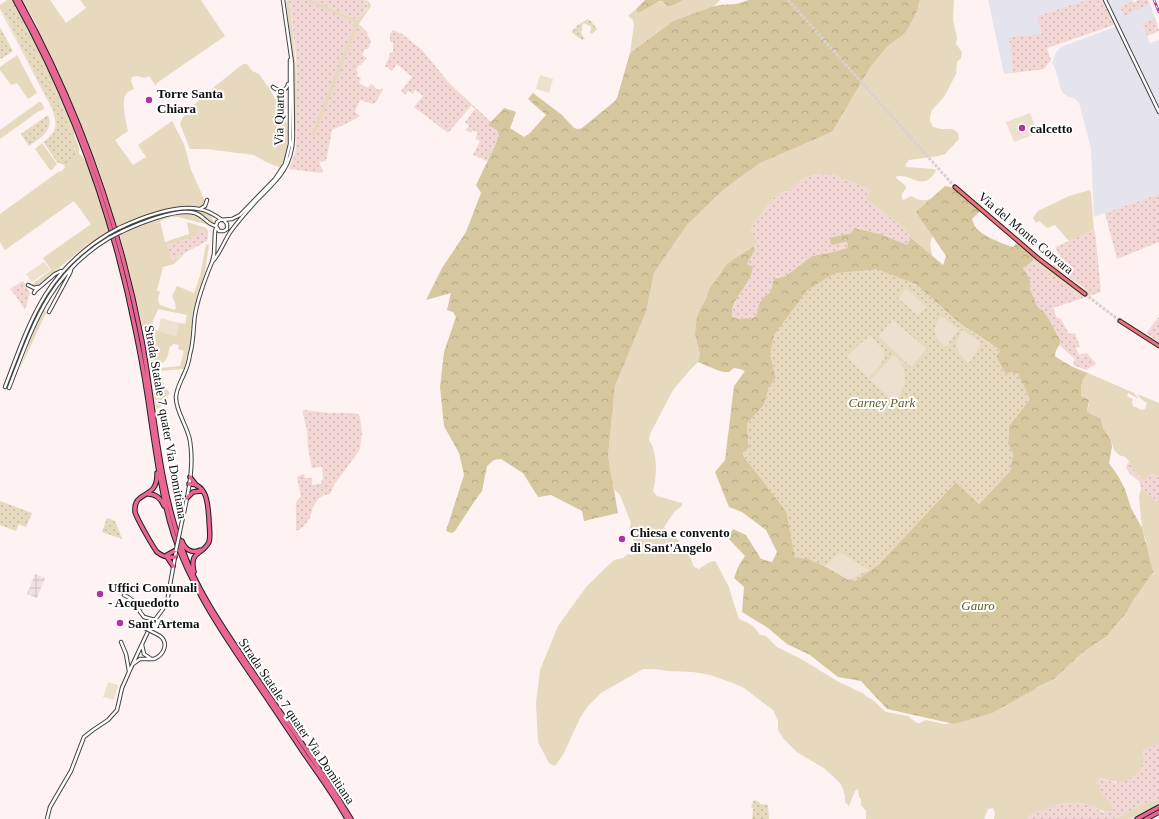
<svg xmlns="http://www.w3.org/2000/svg" width="1159" height="819" viewBox="0 0 1159 819" font-family="Georgia,serif">
  <style>
    .industrial { fill: #e5e4ed }
    .farmland { fill: url(#farmland-dots) }
    .grass { fill: #e6d9be }
    .forest { fill: url(#forest-crowns); fill-rule: evenodd }
    .park { fill: url(#park-dots) }
    .pitch { fill: #eee0cf }
    .plaza { fill: url(#plaza-grid) }
    .lines { fill: none; stroke-linecap: round; stroke-linejoin: round }
    .major-tunnel { stroke: #dad0d0; stroke-width: 3; stroke-dasharray: 3 1.5; stroke-linecap: butt }
    .minor-casing { stroke: #424242; stroke-width: 4.5 }
    .major-casing { stroke: #202020; stroke-width: 5 }
    .highway-casing { stroke: #202020; stroke-width: 5.5 }
    .minor { stroke: #fff; stroke-width: 2.5 }
    .major { stroke: #ee727a; stroke-width: 3 }
    .highway { stroke: #e96594; stroke-width: 3.5 }
    .rail-casing { stroke: #b531a3; stroke-width: 2.5 }
    .rail { stroke: #fff; stroke-width: 1; stroke-dasharray: 3; stroke-linecap: butt }
    .minor-bridge-casing { stroke: #424242; stroke-width: 4.5; stroke-linecap: butt }
    .minor-bridge { stroke: #fff; stroke-width: 2.5 }
    .poi-dot { fill: #b531a3; stroke: #fff; stroke-width: 1.5 }
    .labels { text-anchor: middle; dominant-baseline: central; stroke-width: 4; stroke-linejoin: round; paint-order: stroke }
    .poi-label { font-size: 13px; font-weight: bold; fill: #0f0f0f; stroke: #fff; text-anchor: start }
    .street-label { font-size: 13px; fill: #0f0f0f; stroke: #fff }
    .park-label { font-size: 13px; font-style: italic; fill: #626124; stroke: #fff }
  </style>
  <defs>
    <pattern id="farmland-dots" width="8" height="8" patternUnits="userSpaceOnUse"><rect width="8" height="8" fill="#f3d7d4"/><path d="M2 2h.1M6 6h.1" fill="none" stroke="#cfb7b5" stroke-width="1.8" stroke-linecap="round"/></pattern>
    <pattern id="forest-crowns" width="20" height="18" patternUnits="userSpaceOnUse"><rect width="20" height="18" fill="#d6c79e"/><path d="M2 6a3 3 0 1 1 6 0M12 15a3 3 0 1 1 6 0" fill="none" stroke="#b6aa87"/></pattern>
    <pattern id="park-dots" width="8" height="8" patternUnits="userSpaceOnUse"><rect width="8" height="8" fill="#e6d9be"/><path d="M2 2h.1M6 6h.1" fill="none" stroke="#c4b9a2" stroke-width="1.8" stroke-linecap="round"/></pattern>
    <pattern id="plaza-grid" width="8" height="8" patternUnits="userSpaceOnUse"><rect width="8" height="8" fill="#efe1e2"/><path d="M0 4h8M4 0v8" fill="none" stroke="#ccc0c1"/></pattern>
  </defs>
  <rect width="100%" height="100%" fill="#fef2f2"/>
  <path class="industrial" d="M988,0H1087L1037,16L1043,34L1009,37L1013,73L1004,74Z
    M1102,0H1133V1L1120,6L1124,15L1150,4L1155,18L1142,24L1150,43L1159,40V194L1094,217L1091,149L1079,103L1075,99L1067,96L1063,93L1061,90L1057,75L1054,66L1052,64L1056,52L1061,47L1115,27Z"/>
  <path class="farmland" d="M289,0H305L326,8L354,23V26L316,129L359,24L368,33L367,35L370,39L371,41L368,49H365L362,55L367,58V59L365,60L361,65H359L356,70L358,72L357,76L361,78L359,83L368,88L371,84L377,89L379,90L382,88L383,89L376,102L373,104L360,100L355,112L360,116L350,122L332,130L326,161L319,162L323,172L321,173L289,169L295,154L296,146L297,99L296,55Z
    M312,0H363L369,6L362,15L357,20Z
    M1087,0H1102L1114,25L1047,48L1051,60L1044,69L1013,73L1009,37L1042,34L1037,16Z
    M1137,0H1148L1150,4L1124,16L1120,6L1133,1L1134,3L1137,1Z
    M1155,18L1159,31L1147,36L1142,24Z
    M393,30L402,34L422,50L450,84L491,122L488,125L490,127L497,131L499,134V137L487,161L473,155L480,141L475,139L478,133L473,130L471,133L466,130L469,126L465,122L475,109L471,106L448,133L414,107L423,96L415,90L413,94L408,91L405,95L401,91L412,77L397,64L392,71L385,66L389,57L390,53L393,52V42H390V34Z
    M827,173L833,174L868,189L870,191L866,199L903,227L911,238L907,246L880,234L857,228H855L852,233L833,237V245L844,242H848V245L847,248L833,252L812,256L786,276L783,278L777,277L773,282L770,293L761,302L758,314L753,319H750L747,318L739,319L732,317V311L736,299L749,279L753,268L747,264L755,250L754,247L758,243L751,230L752,227L774,197L778,194L790,190L803,178Z
    M1159,194V242L1117,259L1105,213Z
    M200,229L204,231L208,236L207,241L172,260L167,245L197,236L199,230Z
    M1095,231L1101,292L1053,308L1057,318H1060L1069,334L1075,333L1080,347L1076,348L1079,355L1087,353L1096,364L1086,370L1073,365L1075,359L1059,345L1060,343L1057,333L1050,321L1043,311L1039,309L1037,306L1029,286L1030,284V281L1023,268L1032,262L1033,260L1080,296L1091,293L1060,271L1057,266L1055,264L1062,259L1055,247L1089,232Z
    M23,281L30,293L25,310L21,304L18,299L10,289Z
    M1159,317V342L1146,333Z
    M305,410L329,413H348L349,414L352,413L358,414L360,417L362,434L360,448L359,451L334,485L330,494L324,495L318,499L313,507L310,518L304,526L300,529L296,531V502L301,496L297,478L298,476L304,474L305,478H312V485L322,483L321,480L323,479L322,467L312,468L308,448L307,431L303,414V411Z
    M1129,461L1132,467L1142,479L1148,478L1152,474L1159,477V503L1141,488L1139,481L1129,473L1126,467Z
    M1156,744H1159V799L1140,806L1116,819H1026L1028,816L1039,812L1050,807L1073,802L1089,805L1103,812L1114,809L1111,803L1103,794L1097,784L1099,778L1116,783L1144,759L1143,749Z"/>
  <path class="grass" d="M7,0H13L15,3L27,28L33,36L58,90L71,121L74,131V135L79,147V154L82,156L86,161L94,184L109,231L88,244L42,282L36,286L31,285L51,270L43,258L91,224L74,201L5,250L0,242V214L58,172L62,171L65,167L66,169L76,155L67,119L62,107L30,38L28,32L14,4L3,12L53,109C61,124 57,133 44,143L43,142C57,132 58,125 52,109L0,9V5Z
    M22,0H50L66,23L86,8L80,0H201L225,36L157,83L156,86L149,76L146,78L136,76L132,77L131,81L134,89C132,90 127,92 126,94C121,102 126,122 128,131L115,140L133,165L146,157L138,145L172,121L184,144L191,170L205,201L203,205C196,208 183,206 174,208C154,211 135,218 117,227L99,170L79,120L59,74L40,35L36,23Z
    M287,0H289C294,43 299,86 296,130H294L293,57L286,2Z
    M305,0H312L357,20L362,15L368,8V4L363,0C367,0 370,2 371,6L360,22L314,136L312,133L354,26V23L351,21Z
    M684,0H720L714,6L673,21L630,53L634,25L633,20L628,16L636,9L637,12C647,9 654,3 662,1L668,6H671Z
    M920,0H954L953,20L957,38L956,44L962,52L961,58L957,62L956,74L944,97L932,110L930,116V121L933,127L941,129H953L958,133L959,139L945,154L939,156L909,160L905,165L907,167L934,169L936,171C922,194 911,171 895,177L906,186V189C903,191 901,195 902,199L904,200L909,197L912,196C918,201 924,201 930,199L935,201L933,233L930,244L932,255L931,256L911,238L903,227L866,199L867,196L870,191L868,189L833,174H821L803,178L790,190L778,194L774,197L752,227L751,230L758,243L754,247H753L735,258L726,265L720,274L709,289L706,299L701,307L695,335L700,354L698,362L689,371L673,390L650,434L649,440C658,453 657,476 653,491L657,496L682,503V506L674,512L664,527L668,532L674,534L681,544L686,547L694,567L699,569L710,562L715,561L718,566L729,587L733,601L739,619C749,623 755,626 760,635L766,636L777,647L803,660L837,681L864,694L866,696L874,701L886,712L908,716L917,723H920L926,720L944,724L954,723L1031,692L1039,686L1054,679L1082,653L1107,636L1127,612L1134,599L1146,541L1142,528L1139,498L1141,488L1159,503V744L1143,750C1143,753 1144,756 1144,759C1143,771 1129,782 1118,782C1112,782 1105,779 1099,778L1097,784L1103,794L1111,803L1114,809C1107,815 1099,809 1091,806C1087,804 1083,804 1079,803C1063,800 1043,811 1028,816L1026,819H994L995,813L993,808L988,809L984,819H866V811L861,805V799L859,797L858,789L855,791L849,806L845,802V796L842,786L839,782L825,769L797,752L784,739L778,730V721L773,710L744,688L733,683L710,675L693,672L668,671L655,669H643L601,693L588,706L580,718L564,753L556,765L554,766L549,763L538,742L536,703L540,670L558,626L587,586L614,560L623,558L628,554L631,555L640,553L629,530L631,523L620,495L614,489L608,456L615,386L646,312L654,273L687,225L723,190L760,163L832,132L871,66L888,46L903,35L919,5Z
    M17,55L37,93L28,99L17,83L11,85L0,70V67Z
    M243,64H247L252,71L259,74L269,88L279,106L287,124L288,131L287,152L281,168L266,162L254,155L207,149H190L180,124C183,109 230,75 243,64Z
    M39,102H41L44,107V109L40,111H39L0,139V130Z
    M42,143L57,164L52,170H50L35,149Z
    M1090,190V192H1091L1094,231L1089,232L1069,241L1055,225L1047,228L1039,221L1036,223L1033,218L1037,212L1040,210L1069,196Z
    M191,209C201,211 211,211 214,223L212,224C207,218 201,213 194,212C175,207 137,222 120,231L119,229C141,218 166,211 191,209Z
    M189,214C198,216 203,219 209,225L178,217H171L160,221L165,242L189,234L187,222L206,228L208,231V236L204,231L200,229L197,236L167,245L172,260L184,254L174,264L163,267L157,290L160,292C158,297 157,300 160,305L175,310C177,304 174,302 172,296L177,286L194,293L200,276L206,244L209,245L205,272L192,317L191,340L184,369L160,371L159,368L180,366L184,351L178,349L179,345L173,344L172,346H170C168,354 168,363 158,364L155,362L150,341V336L153,329L176,336L179,323L185,324L187,315L158,309C155,317 149,329 148,336C146,352 162,380 170,394C163,397 160,399 161,407L156,409L145,336L120,235C141,224 165,215 189,214Z
    M108,235L109,237C74,259 46,290 31,328C26,341 21,353 17,365C14,371 13,377 10,382C11,371 18,358 22,348C43,295 61,268 108,235Z
    M1034,258L1082,294L1084,295L1086,293L1058,271L1052,265L1055,264C1058,266 1058,269 1061,272C1065,277 1086,291 1092,293L1081,297L1080,296L1033,260Z
    M44,309L46,313L20,369L34,329Z
    M1088,373L1134,393L1139,399L1128,393L1127,396L1133,399L1132,402L1133,406L1142,410L1145,409L1147,403L1141,399L1137,394L1159,403V477L1152,474L1145,480L1142,479L1138,474L1133,469L1129,461L1125,457L1119,455L1114,450L1111,440L1103,428L1101,419C1096,415 1092,416 1087,411L1089,404L1081,396C1081,386 1081,380 1088,373Z
    M1159,799V804L1131,819H1116L1140,806Z"/>
  <path class="forest" d="M645,0H684L671,6H668L662,1H660L640,12H637L636,9Z
    M749,0H920L917,11L907,30L903,35L888,46L871,66L832,132L760,163L723,190L687,225L654,273L646,312L615,386L608,456L618,513L584,521L582,511L551,495L538,497L523,473L501,459L494,460L487,466L482,491L472,505L455,531L452,533L446,531L464,475L463,470L459,453L444,426L440,387L444,352L456,317L453,312L447,310L451,293L426,300L442,268L466,232L481,193L476,185L499,137C500,129 492,129 488,125L504,108L516,112L510,128L524,137L530,133L546,115L528,99L533,93L562,115L574,128L578,129L582,128L614,102L617,98L630,53L673,21L711,7L720,5L736,4Z
    M945,186L954,188L980,211L972,219C973,222 974,225 976,228C983,236 1003,244 1013,247L1017,243L1034,258L1032,262L1023,268C1026,274 1033,281 1029,286L1037,306C1038,308 1040,309 1042,310C1048,316 1056,332 1060,340C1061,346 1055,349 1055,356C1066,364 1076,369 1088,373C1081,380 1081,386 1081,396L1089,400L1087,411C1092,416 1096,415 1101,419L1103,428L1111,440L1112,447L1109,463L1118,476L1125,489L1131,508L1142,528L1153,572L1134,599L1127,612L1107,636L1082,653L1054,679L1039,686L1031,692L1026,694L992,713L954,724L887,709L861,681L838,677L810,655L787,644L768,628L742,612L744,587L734,578L739,565L745,556L728,538L733,529L746,535L761,559L772,562L777,552L766,530L742,512L729,507L715,472L725,460L734,386L745,371L740,369L734,368L729,372H723L717,370L698,362L700,354L695,335L697,317L701,307L706,299L709,289L720,274L726,265L735,258L753,247H754L755,250L747,264L753,267C752,271 751,276 749,279C743,292 731,300 732,317L739,319L747,318L750,319C759,317 757,310 760,302C761,302 764,297 765,296C773,294 771,286 774,279C778,277 782,278 786,276L812,256L833,252L847,248L848,245L847,242H844L833,245L831,244L830,239L833,237L851,233L855,228L880,234L907,245L911,238L943,265L946,256L916,212ZM916,284L958,322L1000,350L996,357L1006,375L1030,399L1009,426L1008,444L1013,454L1010,471L979,504L956,482L879,564L855,581L809,559L786,511L742,454L749,448L747,424L764,405L769,387L776,378L770,354Z"/>
  <path class="park" d="M14,4L28,32L30,38L62,107L67,119L76,155L66,169L64,165L57,162L44,143C57,133 61,124 53,109L3,11Z
    M588,19L589,21L590,20L597,29L592,34L590,32L591,30V26L583,23L581,33L585,39L582,40L571,32L578,25Z
    M0,27L13,51L1,59L0,57Z
    M48,115C54,131 40,138 29,146L21,134Z
    M877,269L916,284L958,322L987,342L1000,350L996,357L1005,374L1012,372L1018,373L1030,399L1009,426L1008,444L1013,454L1010,471L979,504L956,482L879,564L871,570L855,581L809,559L795,558L786,511L742,454L749,448L747,424L764,405L769,387L776,378L770,354L774,335L807,290L835,273Z
    M0,501L32,513L26,527L19,524L16,531L0,525Z
    M107,518L115,521L122,539L102,532Z
    M754,800L759,802L760,804L768,805L769,819H752L753,808L751,807Z"/>
  <path class="pitch" d="M540,75L553,79L549,93L536,89Z
    M1030,113L1038,133L1014,142L1006,122Z
    M44,262L50,270L32,282L26,274Z
    M906,288L926,307L918,316L898,298Z
    M941,316L959,329L946,347C933,337 931,329 941,316Z
    M161,318L179,323L176,336L158,331Z
    M893,320L927,349L911,367L878,336Z
    M962,330L979,341L980,346L969,363C955,353 953,344 962,330Z
    M870,335C890,356 888,357 868,378L848,358L847,356Z
    M894,355C909,369 908,388 894,402L870,380Z
    M840,552L869,570L848,580L825,566Z
    M108,682L118,685L114,700L103,697Z"/>
  <path class="plaza" d="M35,574L45,578L37,598L27,594Z"/>
  <g class="lines">
    <path class="major-tunnel" d="M788,0L955,187
      M1085,294L1120,321"/>
    <g class="minor-casing">
      <path id="minor" d="M1105,0L1159,112
        M273,87C279,92 286,92 288,84
        M200,209L205,206L207,200
        M224,220L227,224V229
        M119,228C140,218 176,204 199,209C207,210 215,215 222,220
        M227,229L224,231H219L216,226L217,222L220,220L232,219L240,215L275,179L285,164L290,144V60
        M121,232C138,224 176,208 195,213C204,216 208,225 216,226
        M212,262L214,254L215,232L216,228
        M28,285L34,288L38,287
        M34,293L35,291L55,274L61,271
        M49,312L70,273L71,270
        M5,387C30,322 44,273 108,234
        M9,388C33,326 48,275 109,238
        M180,531C186,502 195,471 190,441C188,427 175,410 176,397C176,390 181,381 184,374C187,368 189,361 190,354C194,341 193,328 195,315C198,297 205,279 212,262C220,254 224,241 231,231C239,220 248,210 257,200C276,181 292,168 293,138L292,63L283,0
        M124,595C139,602 135,607 144,617L155,620
        M138,625L145,628
        M121,642L126,654L129,671
        M142,645L144,654L150,658
        M133,664L140,659H154
        M47,819L50,807L71,771L84,737L93,730L108,720L117,710L122,688L129,672L151,625L163,609L167,602L176,551"/>
    </g>
    <g class="major-casing">
      <path id="major" d="M955,187L1039,259L1085,294
        M1120,321L1159,346"/>
    </g>
    <g class="highway-casing">
      <path id="highway" d="M15,0C73,104 113,216 136,333C142,362 147,391 151,421C157,460 162,499 174,536C190,583 217,625 245,666C265,695 285,725 305,755C320,776 335,797 347,819
        M19,0C78,107 119,222 142,341C155,412 158,485 184,553C198,592 223,627 246,662C281,714 319,765 351,819
        M157,473C158,501 133,489 135,512C137,519 153,547 157,552C162,556 169,558 175,557
        M190,477L197,486
        M189,484C208,483 208,507 209,520C209,527 211,535 209,542C202,556 189,550 194,572
        M148,494C156,494 161,498 164,506
        M187,498L193,492L201,491
        M182,541C185,549 191,554 200,550
        M167,555L176,550
        M167,557L173,566
        M1137,819L1159,807
        M1146,819L1159,812"/>
    </g>
    <use href="#minor" class="minor"/>
    <use href="#major" class="major"/>
    <use href="#highway" class="highway"/>
    <g class="rail-casing">
      <path id="rail" d="M1154,0L1159,12"/>
    </g>
    <use href="#rail" class="rail"/>
    <g class="minor-bridge-casing">
      <path id="minor-bridge" d="M108,234L119,228
        M109,238L121,232
        M176,550L180,531
        M145,628C150,631 155,633 160,636C169,643 164,655 154,659"/>
    </g>
    <use href="#minor-bridge" class="minor-bridge"/>
  </g>
  <g class="poi-dot">
    <circle cx="149" cy="100" r="4"/>
    <circle cx="1022" cy="128" r="4"/>
    <circle cx="622" cy="539" r="4"/>
    <circle cx="100" cy="594" r="4"/>
    <circle cx="120" cy="623" r="4"/>
  </g>
  <g class="labels">
    <g class="poi-label">
      <text x="157" y="93">Torre Santa<tspan x="157" dy="15">Chiara</tspan></text>
      <text x="1030" y="128">calcetto</text>
      <text x="630" y="532">Chiesa e convento<tspan x="630" dy="15">di Sant'Angelo</tspan></text>
      <text x="108" y="587">Uffici Comunali<tspan x="108" dy="15">- Acquedotto</tspan></text>
      <text x="128" y="623">Sant'Artema</text>
    </g>
    <g class="street-label">
      <text transform="translate(279 117) rotate(-89)">Via Quarto</text>
      <text transform="translate(1026 233) rotate(40)">Via del Monte Corvara</text>
      <text transform="translate(166 422) rotate(80)">Strada Statale 7 quater Via Domitiana</text>
      <text transform="translate(297 721) rotate(56)">Strada Statale 7 quater Via Domitiana</text>
    </g>
    <g class="park-label">
      <text x="882" y="402">Carney Park</text>
      <text x="978" y="605">Gauro</text>
    </g>
  </g>
</svg>
